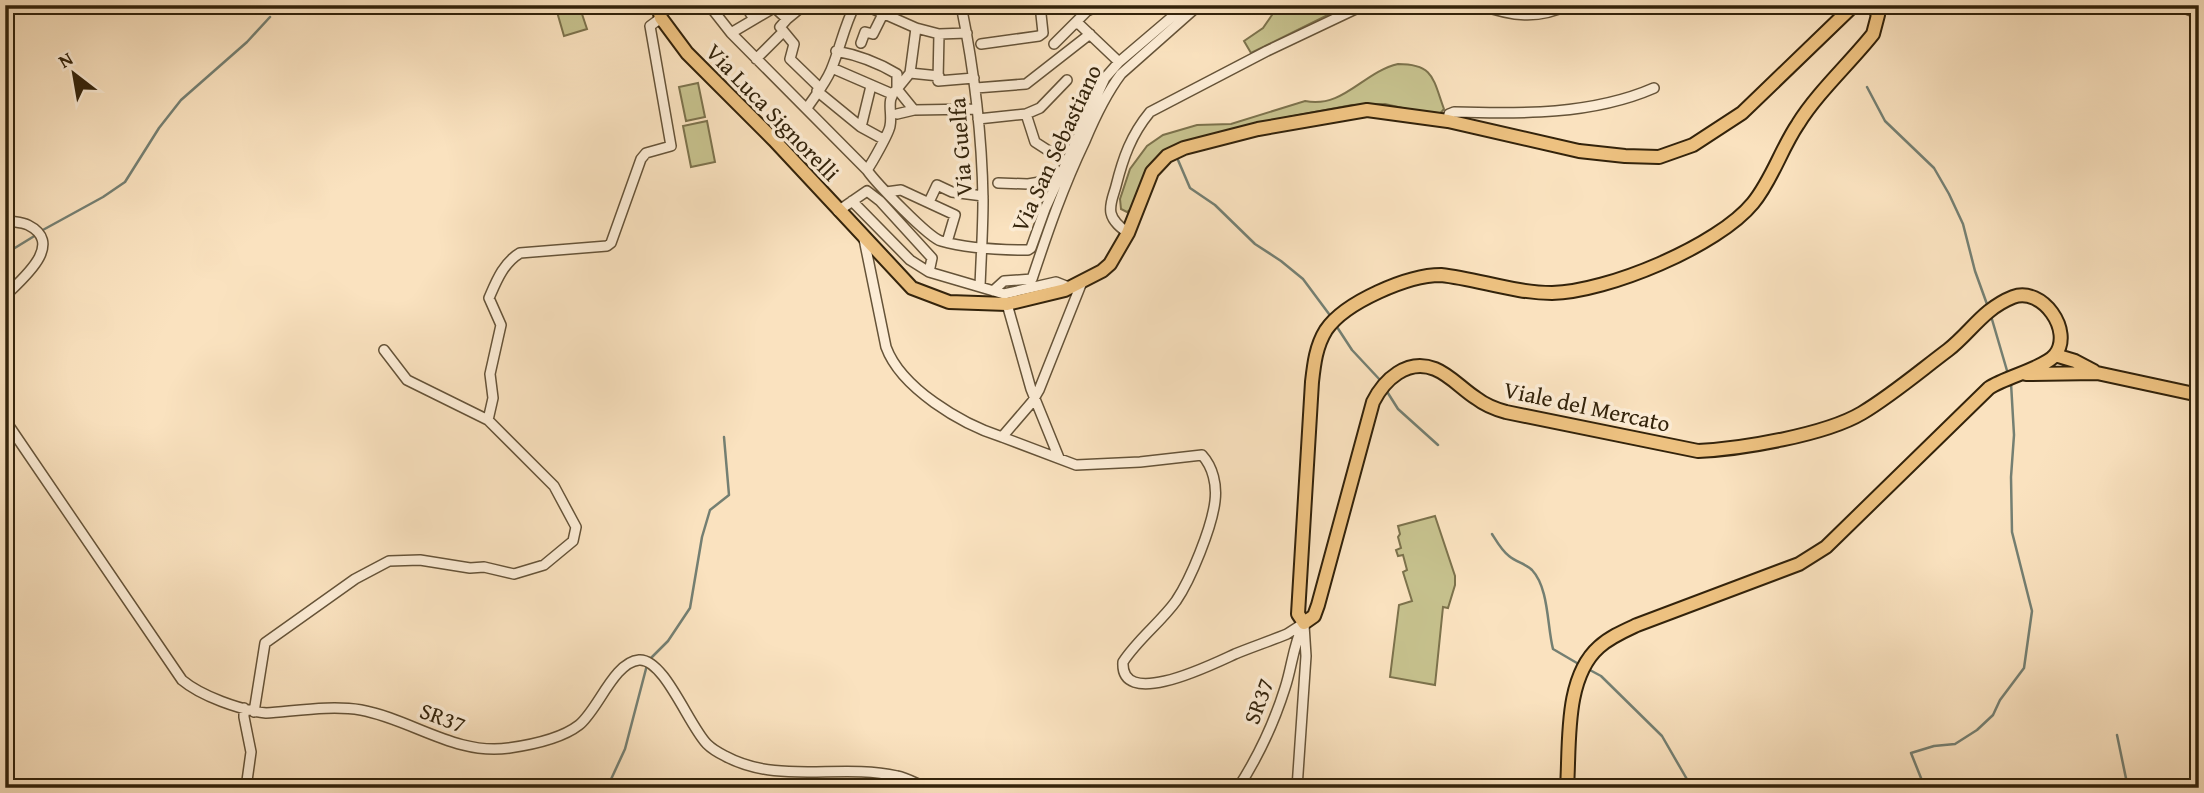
<svg xmlns="http://www.w3.org/2000/svg" width="2204" height="793" viewBox="0 0 2204 793" font-family="'Gentium Book Plus',serif">
  <style>
    .green { fill: #c6c18d; stroke: #7c724c; stroke-width: 2 }
    .lines { fill: none; stroke-linecap: round; stroke-linejoin: round }
    .stream { stroke: #747f72; stroke-width: 2.5 }
    .minor-casing { stroke: #655338; stroke-width: 12 }
    .major-casing { stroke: #33230b; stroke-width: 16 }
    .minor { stroke: #fcecd5; stroke-width: 9 }
    .major { stroke: #edc180; stroke-width: 12 }
    .labels { text-anchor: middle; dominant-baseline: central; stroke-width: 7; stroke-linejoin: round; paint-order: stroke }
    .street-label { font-size: 23px; fill: #33230b; stroke: #fcecd5 }
  </style>
  <rect width="100%" height="100%" fill="#fae2bf"/>
  <filter id="stains"><feTurbulence type="fractalNoise" baseFrequency=".00286" numOctaves="4"/><feColorMatrix values="0 0 0 0 .2 0 0 0 0 .09 0 0 0 0 .02 0 0 0 .5 -.17"/></filter>
  <radialGradient id="worn" r=".72"><stop offset=".6" stop-color="#630" stop-opacity="0"/><stop offset="1" stop-color="#630" stop-opacity=".3"/></radialGradient>
  <path class="green" d="M555,5H579L587,29L564,36Z
    M1273,5H1348L1251,53L1244,41L1263,28L1274,12Z
    M1398,64C1434,64 1433,79 1444,109L1438,116L1385,104L1352,105L1288,117L1182,143L1131,209L1127,212L1121,209L1120,199L1130,169L1147,146L1163,135L1197,125L1231,124L1305,101C1343,109 1363,72 1398,64Z
    M698,83L705,117L686,121L679,87Z
    M707,121L715,162L691,167L683,126Z
    M1435,516L1455,576V585L1448,608L1443,607L1435,685L1390,677L1399,605L1412,601L1403,572L1407,570L1403,555L1398,556L1396,550L1401,548L1398,537L1400,534L1398,526Z"/>
  <g class="lines">
    <path class="stream" d="M1867,87L1885,121L1934,168L1949,194L1963,224L1975,271L1988,307
      M1178,160L1190,188L1215,205L1255,244L1281,261L1303,279L1332,318
      M41,231L103,197L125,182L159,128L181,100L247,42L270,17
      M5,254L36,235
      M1991,316L2008,374
      M1335,324L1352,350L1381,381
      M1386,390L1398,409L1438,445
      M1492,534C1497,542 1502,551 1509,556C1516,562 1526,564 1532,570C1549,588 1547,626 1553,649L1582,666
      M650,659L668,641L690,608L702,537L710,510L729,495L724,437
      M1588,669L1601,676L1662,736L1692,788
      M2117,735L2128,788
      M607,788L625,749L647,665
      M1925,788L1911,753L1934,746L1955,744L1977,730L1993,715L2000,700L2024,668L2032,611L2012,532L2011,477L2014,435L2011,383"/>
    <g class="minor-casing">
      <path id="minor" d="M709,5L731,33L867,170C876,183 929,238 941,241C969,249 999,250 1028,250L1031,248L1045,209L1105,78L1119,62L1186,5
        M745,5L754,19
        M864,5L916,28L939,34L967,33
        M961,5C974,69 982,135 983,200C983,229 981,258 980,287
        M1481,5C1511,16 1538,20 1568,5
        M2176,5L2199,14
        M775,8L787,19L804,5
        M787,19L780,27L794,44L790,59L820,88
        M1074,24H1079L1119,62
        M916,28L910,73L939,76
        M731,33L770,10
        M939,34L938,81L974,78
        M861,43L865,32L873,34L883,14
        M981,44L1039,36L1043,33L1040,5
        M1054,44L1087,11L1100,5
        M836,51C858,55 877,62 897,74V89C885,100 893,112 890,126C889,133 872,163 867,170
        M756,59L783,32
        M832,68L892,94
        M910,73L897,89L914,110
        M976,88L1026,84L1090,34
        M817,91L861,127L883,139
        M807,108C815,96 825,84 831,70C840,49 844,26 855,5
        M897,114L914,110L976,109
        M1026,114L1035,142L1066,162
        M978,119L1026,114L1040,108L1067,80
        M1448,121L1449,114L1454,112C1520,114 1592,115 1654,88
        M861,127L871,86
        M998,183L1028,184L1058,179
        M886,192L901,190L955,215L947,242
        M929,202L937,185L952,192L983,196
        M838,211L867,191L880,201L932,258L929,272L910,260L852,201
        M5,220C12,222 22,222 28,225C66,244 21,280 5,296
        M1128,233C1121,228 1113,222 1111,213C1109,204 1114,194 1116,186C1123,158 1131,135 1150,112L1267,51L1364,5
        M864,239L886,347C901,388 961,424 1002,437
        M929,272L1004,294L1056,282L1071,288
        M1082,282L1039,390L1032,402L1002,437L1076,465L1140,462L1202,455C1213,467 1217,485 1215,501C1212,527 1191,579 1176,601C1160,623 1138,639 1123,662C1120,711 1215,663 1235,654C1252,647 1270,641 1287,634L1304,623
        M993,291L1004,281L1032,279C1048,231 1063,187 1085,141C1095,117 1106,94 1121,74L1199,5
        M1007,304L1031,389L1059,458
        M5,420L182,680C201,696 240,710 266,713C296,711 331,705 361,710C411,719 456,756 509,748C530,745 561,739 579,725C598,710 614,662 639,660C664,658 689,726 707,744C712,749 719,753 725,756C779,785 839,763 897,776C907,778 917,784 927,788
        M488,420L493,398L490,374L501,325L489,298C496,282 503,263 520,253L607,246L611,243L641,159L646,153L671,146L650,26L661,18
        M244,708V717L251,752L246,788
        M254,712L265,643L355,579L389,561L420,560L470,568L484,567L514,574L544,565L573,541L576,527L554,486L488,420L407,380L384,350
        M1238,788C1258,757 1274,723 1285,688C1292,667 1293,646 1303,625
        M1297,788L1306,656L1304,625"/>
    </g>
    <g class="major-casing">
      <path id="major" d="M658,5L661,18L687,53L774,140L912,288L949,302L1007,304L1065,290L1102,271L1110,264L1128,233L1152,172L1167,156L1184,148L1258,129L1367,110L1448,121L1579,151L1625,156L1659,157L1693,145L1742,113L1854,5
        M2055,355L2075,361L2094,371
        M2026,374L2097,373L2199,395
        M1567,788C1570,744 1564,678 1599,647C1610,637 1624,631 1637,625L1799,564L1826,547L1989,388C2005,377 2045,368 2055,355C2074,331 2042,286 2013,297C1983,309 1971,332 1948,350C1920,371 1892,395 1862,413C1825,435 1741,449 1698,451L1506,412C1495,409 1485,405 1476,398C1462,389 1450,375 1435,369C1407,358 1384,380 1373,402L1318,605L1314,616L1304,623L1298,614L1312,382C1314,364 1316,346 1326,330C1345,302 1408,275 1441,275C1478,279 1514,293 1552,293C1607,292 1718,246 1753,203C1772,180 1781,149 1798,124C1817,93 1850,63 1873,34L1878,15L1873,5"/>
    </g>
    <use href="#minor" class="minor"/>
    <use href="#major" class="major"/>
  </g>
  <g class="labels">
    <g class="street-label">
      <text transform="translate(773 112) rotate(46)">Via Luca Signorelli</text>
      <text transform="translate(960 147) rotate(-94)">Via Guelfa</text>
      <text transform="translate(1056 148) rotate(-65)">Via San Sebastiano</text>
      <text transform="translate(1587 406) rotate(12)">Viale del Mercato</text>
      <text transform="translate(1258 701) rotate(-70)">SR37</text>
      <text transform="translate(443 717) rotate(20)">SR37</text>
    </g>
  </g>
  <rect width="2204" height="793" fill="none" stroke="#fae2bf" stroke-width="28"/>
  <rect x="7" y="7" width="2190" height="779" fill="none" stroke="#33230b" stroke-width="3.5"/>
  <rect x="14" y="14" width="2176" height="765" fill="none" stroke="#33230b" stroke-width="2"/>
  <g transform="translate(74 74) rotate(329)" stroke="#fcecd5" stroke-width="5" paint-order="stroke">
  <path d="M0-5L12 26L0 18L-12 26Z" fill="#33230b"/>
  <text y="-10" font-size="19" font-weight="bold" text-anchor="middle" fill="#33230b">N</text>
  </g>
  <rect width="100%" height="100%" filter="url(#stains)"/>
  <rect width="100%" height="100%" fill="url(#worn)"/>
</svg>
